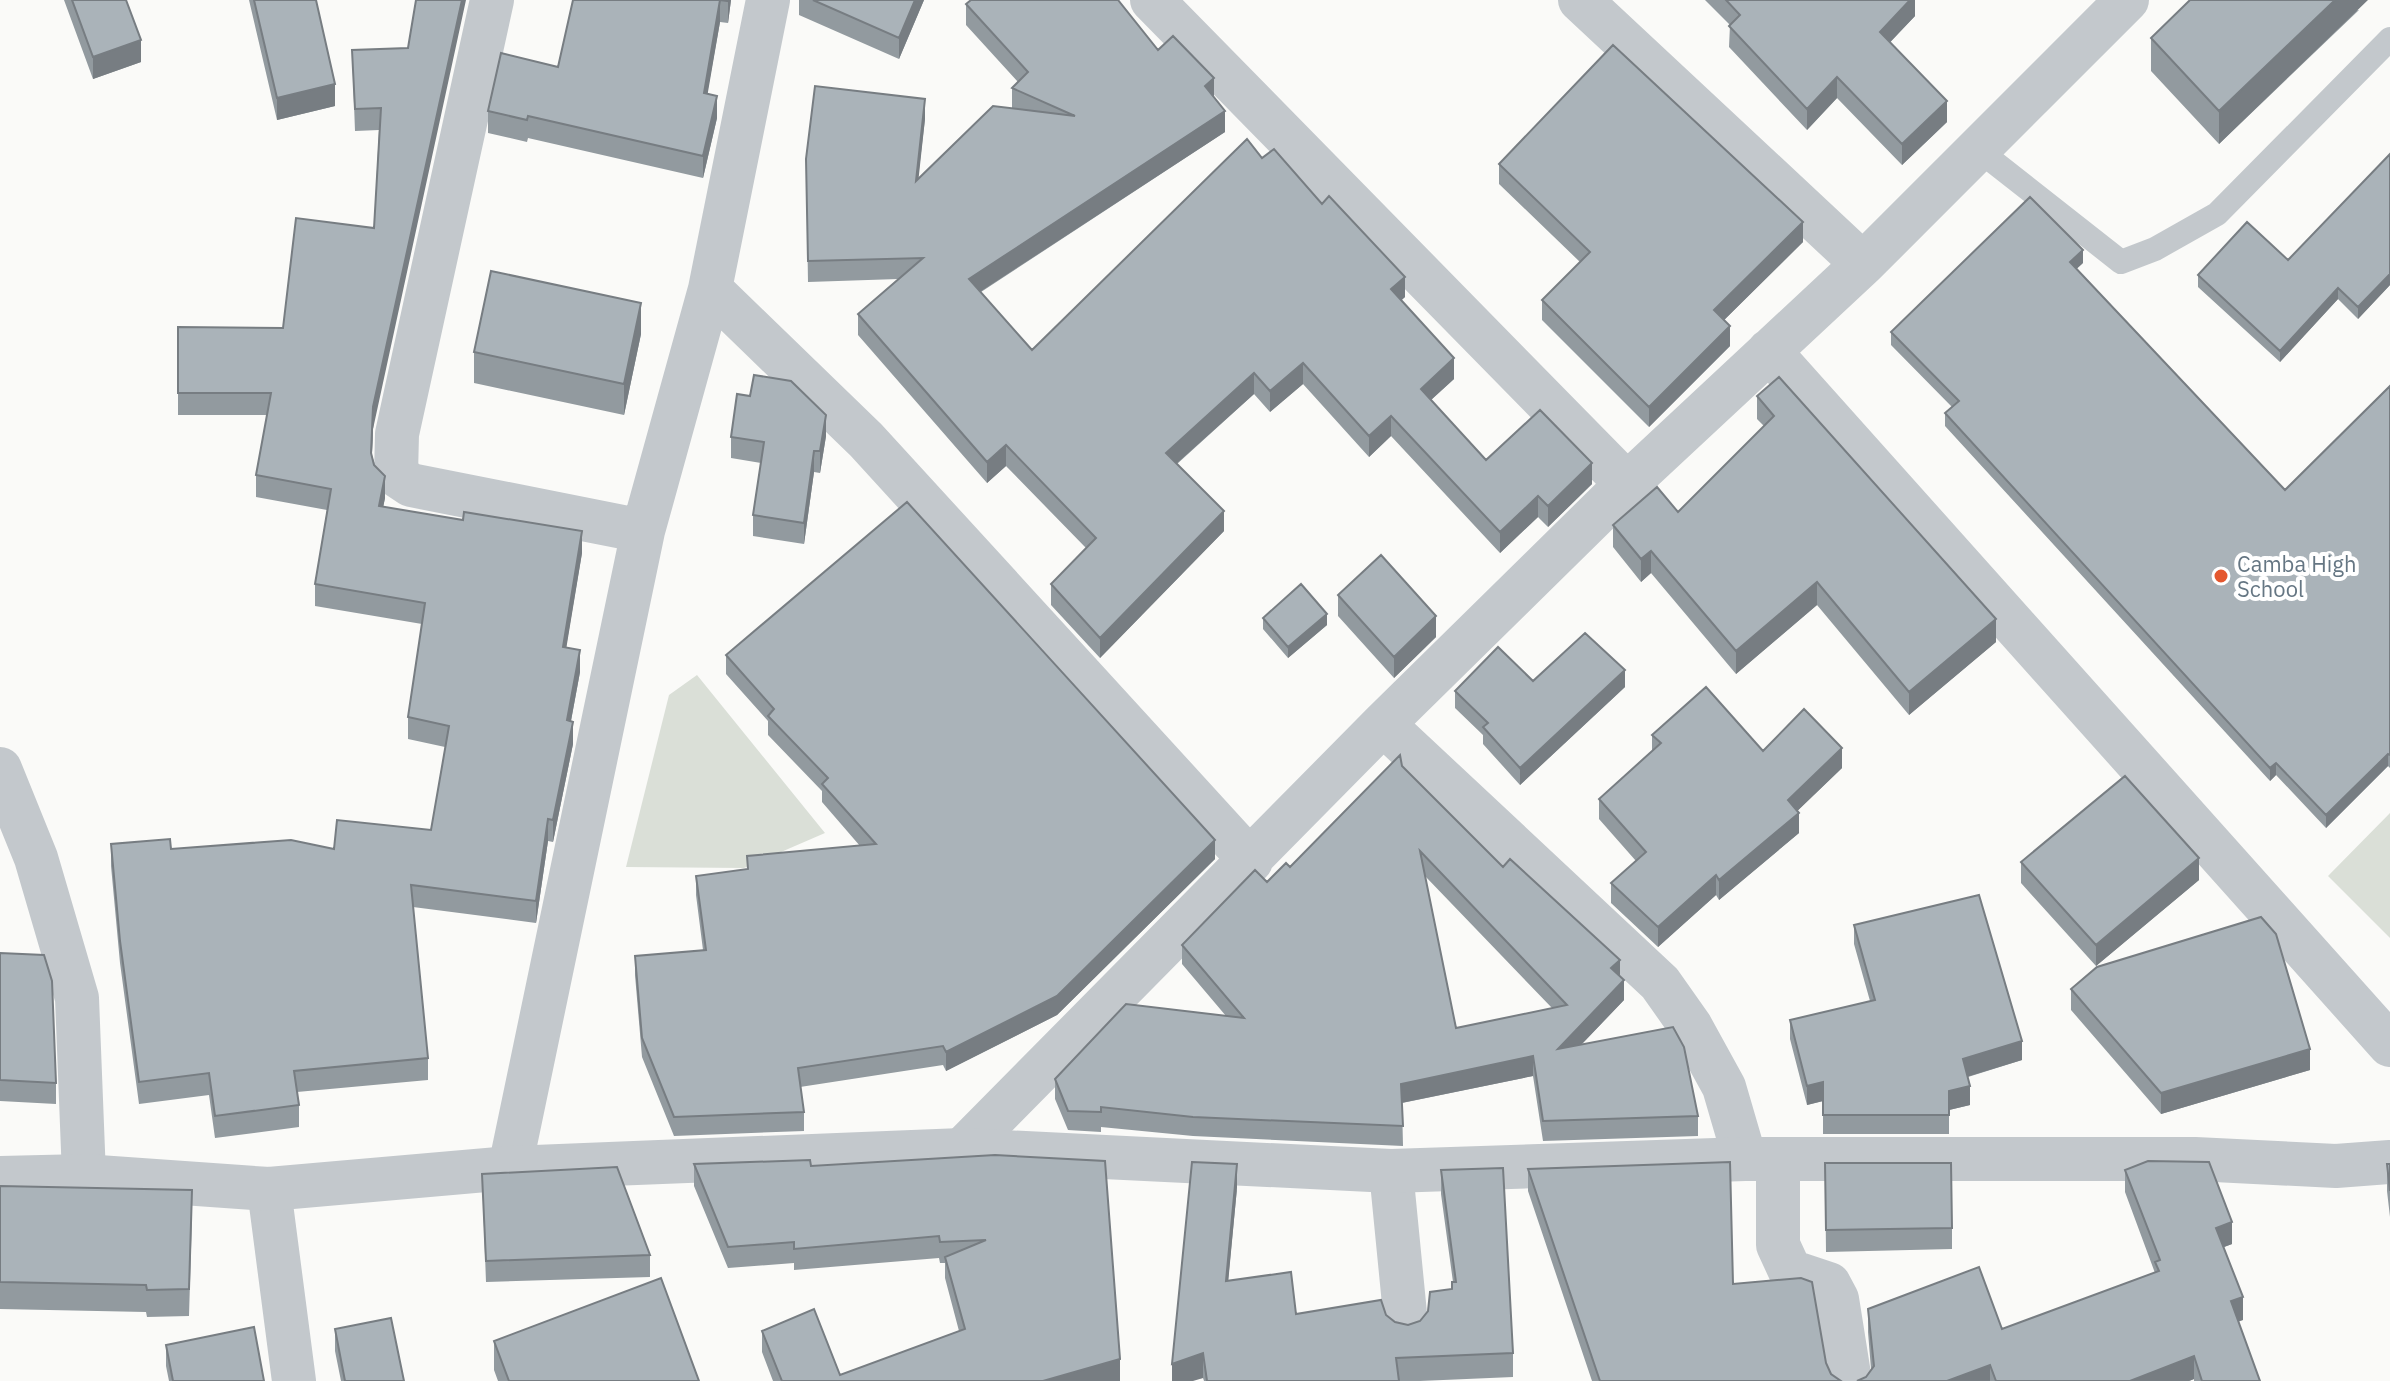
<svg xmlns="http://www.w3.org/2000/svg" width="2390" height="1381" viewBox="0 0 2390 1381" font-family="'IBM Plex Sans',sans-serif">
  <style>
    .green { fill: #dadfd7 }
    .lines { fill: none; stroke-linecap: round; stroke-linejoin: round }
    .service { stroke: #c3c8cc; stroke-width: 24 }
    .minor { stroke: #c3c8cc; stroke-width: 44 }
    .tertiary { stroke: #c3c8cc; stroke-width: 44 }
    .wall { fill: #929a9f; fill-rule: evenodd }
    .shaded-wall { fill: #777d82 }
    .building { fill: #aab3b9; stroke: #777d82; stroke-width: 2; fill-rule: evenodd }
    .poi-dot { fill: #e4572e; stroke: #fff; stroke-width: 3 }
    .labels { text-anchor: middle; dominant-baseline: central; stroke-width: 8; stroke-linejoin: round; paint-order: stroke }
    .poi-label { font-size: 22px; fill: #657683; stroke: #fff; text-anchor: start }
  </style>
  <rect width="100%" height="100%" fill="#fafaf8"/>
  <path class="green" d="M697,675L825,833L744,868L626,867L669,695Z
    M2390,813V938L2328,876Z"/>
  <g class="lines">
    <path class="service" d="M1976,148L2121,262L2155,249L2217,214L2390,39"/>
    <path class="minor" d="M492,0L397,434L396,475L411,485L643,531
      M1152,0L1627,484
      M1580,0L1863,264
      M710,289L866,440L1251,861
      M1769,351L2390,1045
      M1383,724L1660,983L1691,1027L1724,1087L1745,1159
      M0,769L36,858L77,998L84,1176
      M962,1150L1383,724L1627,484L1863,264L2127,0
      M1778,1161V1245L1790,1271L1829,1284L1837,1299L1850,1381
      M510,1168L643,531L710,289L768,0
      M1391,1171L1406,1324
      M269,1189L294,1381"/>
    <path class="tertiary" d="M0,1178L84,1176L269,1189L510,1168L962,1150L1391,1171L1745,1159H2195L2336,1166L2390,1162"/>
  </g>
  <path class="wall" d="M64,0H126L141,62L93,79Z
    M249,0H316L335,106L277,120Z
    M573,0H731L728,23L720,22L707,94L717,118L703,178L528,138L527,142L488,133V111L558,67Z
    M799,0H924L899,59L799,15Z
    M1705,0H1915V16L1890,42L1947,122L1902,165L1837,98L1807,130L1729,47L1730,25Z
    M966,4L1158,50L1214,97L1225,132L981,292L1032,350L1262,158L1405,297L1401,300L1454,379L1431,400L1486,460L1592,484L1548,527L1538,517L1500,553L1391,436L1369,457L1303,384L1270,412L1254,394L1177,464L1224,531L1100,658L1051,605V584L1086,548L1006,466L987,483L858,335V314L898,279L808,282L806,159L925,119L918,178L1012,109V88L1018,82L966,25Z
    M2359,10L2219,144L2151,71V38Z
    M408,48L373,429L372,455L385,498L383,507L582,553L566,647L580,672L571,721L573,744L553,842L548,841L536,923L413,907L428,1058V1080L297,1092L299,1105V1127L215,1138L209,1095L139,1104L120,963L111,866V844L171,849H334L431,830L445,747L408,739V717L422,624L315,606V584L327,510L256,497V475L267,415H178V327L283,328L374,228L379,130L355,131L352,50Z
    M2390,154V285L2358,319L2338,299L2280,362L2198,287V275L2288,260Z
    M1499,164L1803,242L1724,320L1730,346L1649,427L1542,320V300L1580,262L1499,184Z
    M2083,263L2076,269L2285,490L2390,386V768L2388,766L2326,828L2276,775L2270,781L1945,426V413L1952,407L1891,345V332Z
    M641,334L624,415L474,383V352Z
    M1757,396L1996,642L1909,715L1817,605L1736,674L1651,573L1641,582L1613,547V525L1678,512L1764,426L1757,419Z
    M826,436L820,473L814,472L804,544L753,536V515L761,463L731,458V437Z
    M1338,595L1436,637L1394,678L1338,616Z
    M1263,618L1327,625L1288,658L1263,629Z
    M726,655L1215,859L1057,1015L946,1071L943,1065L800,1087L804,1112V1131L674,1136L642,1057L635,975V956L703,950L696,895V876L747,869V856L860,846L822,802V791L768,735V721L726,674Z
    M1533,681L1625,687L1520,785L1483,744V735L1455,708V691Z
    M1652,735L1763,751L1842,768L1797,811L1799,833L1719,900L1716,895L1658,947L1611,903V883L1636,861L1599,819V799L1652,751Z
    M1402,766L1503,867L1620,977L1624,1000L1581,1045L1698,1116V1136L1543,1141L1533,1076L1402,1103L1403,1146L1193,1136L1101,1127V1132L1068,1130L1055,1099V1079L1226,1016L1182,964V945L1267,882L1290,867ZM1425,876L1552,1008L1456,1028Z
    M2021,862L2199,880L2096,966L2021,883Z
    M1854,925L2022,1060L1968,1077L1970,1105L1949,1110V1134H1823V1101L1807,1105L1790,1039V1020L1870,1001L1854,944Z
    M0,953L56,1083V1104L0,1101Z
    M2071,989L2310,1070L2161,1114L2071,1010Z
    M995,1155L1120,1381H773L762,1352V1331L840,1375L959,1331L945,1278V1263H940L939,1258L794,1270V1263L728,1268L694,1186V1164L811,1166Z
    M1825,1163L1952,1228V1249L1826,1252Z
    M2387,1164H2390V1217L2387,1191Z
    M1528,1169L1733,1284L1826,1363L1831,1374L1841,1381H1592L1528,1191Z
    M1441,1170L1513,1353V1377L1420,1381H1204L1203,1378L1172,1381L1237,1188L1228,1281L1296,1314L1386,1315L1395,1322L1408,1325L1420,1321L1452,1289L1453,1282L1441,1194Z
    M2125,1170L2232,1244L2224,1247L2243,1320L2238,1321L2260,1381H2194V1379L2189,1381H1857L1866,1377L1871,1369L1868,1332V1309L2002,1329L2155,1273L2125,1192Z
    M482,1174L650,1255V1277L486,1282Z
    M0,1186L192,1216L189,1316L147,1317L146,1312L0,1309Z
    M335,1329L404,1381H341L335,1351Z
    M494,1341L699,1381H498L494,1370Z
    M166,1345L264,1381H169L166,1366Z"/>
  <path class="shaded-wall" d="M462,0H466L373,429L371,474L373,407Z
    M720,0V22L704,115V93Z
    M728,0H731L728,23Z
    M915,0H924L899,59V38Z
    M1910,0H1915V16L1880,53V32Z
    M2335,0H2368L2219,144V111Z
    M141,40V62L93,79V57Z
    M1837,77V98L1807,130V109Z
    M1214,78V98L1205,86Z
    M335,84V106L277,120V98Z
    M717,96V118L703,178V156Z
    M925,99V119L916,202V181Z
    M1947,101V122L1902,165V144Z
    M1225,111V132L969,299V279Z
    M1803,222V242L1714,330V310Z
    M2083,250V263L2070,275V262Z
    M2390,274V285L2358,319V307Z
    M1405,277V297L1391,310V289Z
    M2338,288V299L2280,362V351Z
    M641,303V334L624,415V384Z
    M1730,326V346L1649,427V407Z
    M1454,358V379L1421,409V389Z
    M1303,363V384L1270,412V391Z
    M1254,373V394L1166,473V453Z
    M826,415V436L820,473V451Z
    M1391,416V436L1369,457V436Z
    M1006,445V466L987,483V462Z
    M814,451V472L804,544V523Z
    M1592,463V484L1548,527V506Z
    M385,476V498L379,528V506Z
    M1538,496V517L1500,553V532Z
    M1224,511V531L1100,658V638Z
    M582,531V553L563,668V647Z
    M1651,551V573L1641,582V559Z
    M1817,582V605L1736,674V651Z
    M1327,614V625L1288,658V647Z
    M1436,616V637L1394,678V657Z
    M1996,619V642L1909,715V692Z
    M580,650V672L567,742V720Z
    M1625,670V687L1520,785V768Z
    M573,722V744L553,842V820Z
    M1842,748V768L1788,820V800Z
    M2388,754V766L2326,828V815Z
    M2276,763V775L2270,781V768Z
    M1799,813V833L1719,900V880Z
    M548,819V841L536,923V901Z
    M1215,840V859L1057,1015L946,1071V1052Z
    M2199,858V880L2096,966V945Z
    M1716,875V895L1658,947V927Z
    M1620,960V980L1611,968Z
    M1624,980V1000L1558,1069V1049Z
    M2022,1041V1060L1963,1078V1059Z
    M2310,1049V1070L2161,1114V1093Z
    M1533,1056V1076L1401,1103V1084Z
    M1823,1082V1101L1807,1105V1086Z
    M1970,1086V1105L1949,1110V1091Z
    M1237,1164V1188L1226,1305V1281Z
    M2232,1222V1244L2216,1250V1228Z
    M2243,1297V1320L2231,1324V1301Z
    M1203,1353V1378L1193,1381H1172V1364Z
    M2194,1356V1379L2189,1381H2130Z
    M1120,1359V1381H1043Z
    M1990,1365V1381H1947Z"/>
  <path class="building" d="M72,0H126L141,40L93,57Z
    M254,0H316L335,84L277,98Z
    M416,0H462L373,407L371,453L374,465L385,476L379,506L463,520L464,512L582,531L563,647L580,650L567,720L573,722L553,820L548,819L536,901L411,885L428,1058L294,1071L299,1105L215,1116L209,1073L139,1082L120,941L111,844L170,839L171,849L291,840L334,849L337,820L431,830L449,726L408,717L425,603L315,584L331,489L256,475L271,393H178V327L283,328L296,218L374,228L381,108L355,109L352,50L408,48Z
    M573,0H728V1L720,0L704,93L717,96L703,156L528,116L527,120L488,111L501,53L558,67Z
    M813,0H915L899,38Z
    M971,0H1118L1158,50L1173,36L1214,78L1205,86L1225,111L969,279L1032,350L1247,139L1262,158L1274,149L1322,204L1329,196L1405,277L1391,289L1454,358L1421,389L1486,460L1540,410L1592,463L1548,506L1538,496L1500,532L1391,416L1369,436L1303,363L1270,391L1254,373L1166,453L1224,511L1100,638L1051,584L1096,538L1006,445L987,462L858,314L923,258L808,261L806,159L815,86L925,99L916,181L993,106L1075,116L1012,88L1028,72L966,4Z
    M1726,0H1910L1880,32L1947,101L1902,144L1837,77L1807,109L1729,26L1740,15Z
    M2190,0H2335L2219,111L2151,38Z
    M1613,45L1803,222L1714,310L1730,326L1649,407L1542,300L1590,252L1499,164Z
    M2390,154V274L2358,307L2338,288L2280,351L2198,275L2247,222L2288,260Z
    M2030,197L2083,250L2070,262L2285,490L2390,386V755L2388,754L2326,815L2276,763L2270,768L1945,413L1959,401L1891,332Z
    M491,271L641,303L624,384L474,352Z
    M754,375L791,381L826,415L820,451H814L804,523L753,515L764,442L731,437L737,394L750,396Z
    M1779,377L1996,619L1909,692L1817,582L1736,651L1651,551L1641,559L1613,525L1657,487L1678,512L1774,416L1757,396Z
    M907,502L1215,840L1057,996L946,1052L943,1046L798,1068L804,1112L674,1117L642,1038L635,956L706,950L696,876L748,869L747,856L876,844L822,784L828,778L768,716L774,709L726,655Z
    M1381,555L1436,616L1394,657L1338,595Z
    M1301,584L1327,614L1288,647L1263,618Z
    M1585,633L1625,670L1520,768L1483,727L1488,723L1455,691L1498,647L1533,681Z
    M1706,687L1763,751L1804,709L1842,748L1788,800L1799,813L1719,880L1716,875L1658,927L1611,883L1646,852L1599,799L1661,743L1652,735Z
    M1400,755L1402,766L1503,867L1510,859L1620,960L1611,968L1624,980L1558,1049L1673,1027L1684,1047L1698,1116L1543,1121L1533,1056L1401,1084L1403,1126L1193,1117L1101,1107V1112L1068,1111L1055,1079L1126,1004L1244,1018L1182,945L1255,870L1267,882L1286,863L1290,867ZM1420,851L1567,1005L1456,1028Z
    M2125,776L2199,858L2096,945L2021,862Z
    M1979,895L2022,1041L1963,1059L1970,1086L1949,1091V1115H1823V1082L1807,1086L1790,1020L1875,1000L1854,925Z
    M2261,917L2276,934L2310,1049L2161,1093L2071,989L2097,967Z
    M0,953L44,955L52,981L56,1083L0,1080Z
    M995,1155L1105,1161L1120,1359L1043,1381H782L762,1331L814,1309L840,1375L965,1329L945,1257L986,1240L940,1242L939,1236L794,1249V1242L728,1247L694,1164L810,1160L811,1166Z
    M2148,1161L2209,1162L2232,1222L2216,1228L2243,1297L2231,1301L2260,1381H2202L2194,1356L2130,1381H1996L1990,1365L1947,1381H1857L1866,1377L1874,1366L1868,1309L1979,1267L2002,1329L2159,1271L2155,1262L2160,1260L2125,1170Z
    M1192,1162L1237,1164L1226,1281L1291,1272L1296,1314L1381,1300L1386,1315L1395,1322L1408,1325L1420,1321L1428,1311L1430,1292L1452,1289V1282H1456L1441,1170L1503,1168L1513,1353L1396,1358L1399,1381H1207L1203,1353L1172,1364Z
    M1730,1162L1733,1284L1801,1278L1812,1282L1826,1363L1831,1374L1841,1381H1600L1528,1169Z
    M1825,1163H1951L1952,1228L1826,1230Z
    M2387,1164H2390V1191Z
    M617,1167L650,1255L486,1261L482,1174Z
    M0,1186L192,1190L189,1289L147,1290L146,1285L0,1282Z
    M661,1278L699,1381H509L494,1341Z
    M391,1318L404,1381H345L335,1329Z
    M254,1327L264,1381H173L166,1345Z"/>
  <circle class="poi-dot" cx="2221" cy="576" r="8"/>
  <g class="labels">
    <g class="poi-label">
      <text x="2237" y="563">Camba High<tspan x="2237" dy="25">School</tspan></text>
    </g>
  </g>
</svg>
